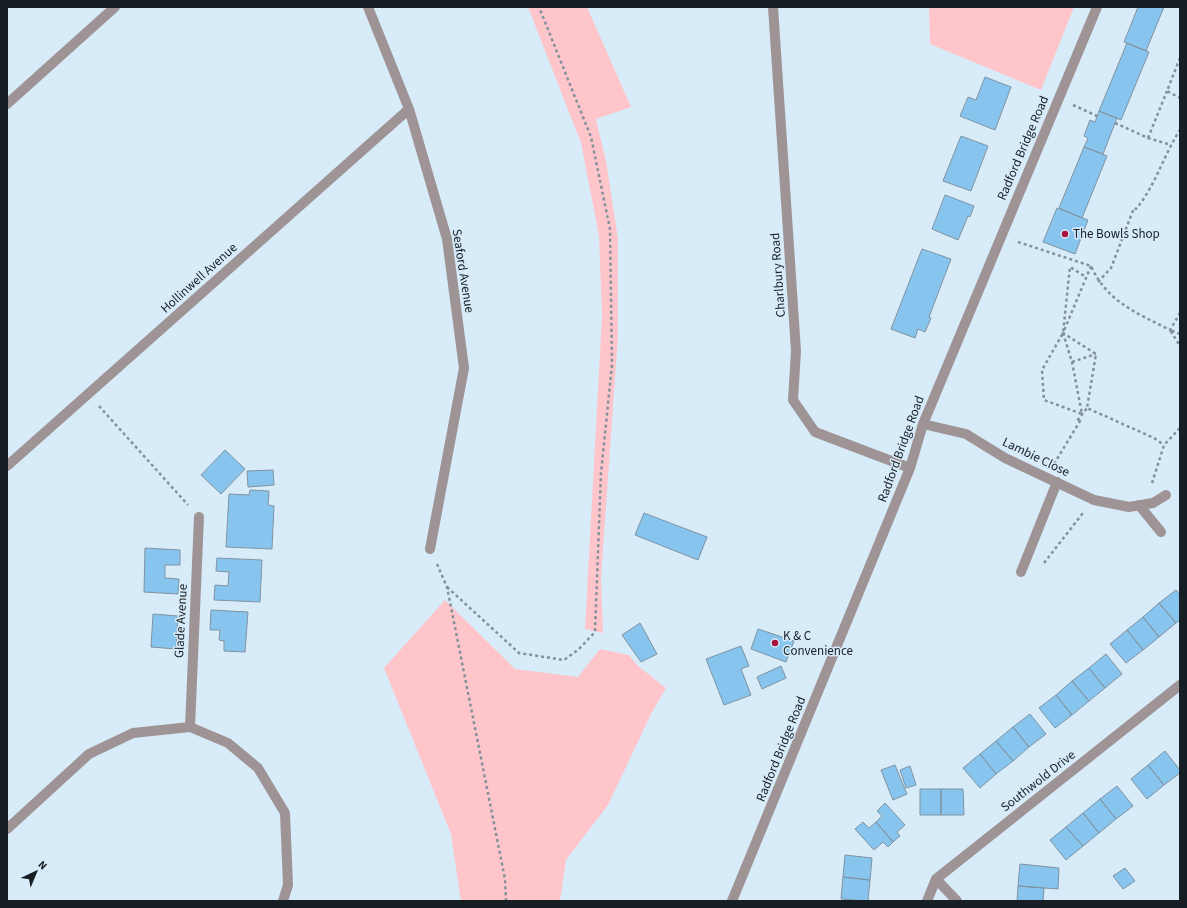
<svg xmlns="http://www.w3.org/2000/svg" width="1187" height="908" viewBox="0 0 1187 908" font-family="'Source Sans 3',sans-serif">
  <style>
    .green { fill: #fec6cb }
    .building { fill: #87c5ef; stroke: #8093a0 }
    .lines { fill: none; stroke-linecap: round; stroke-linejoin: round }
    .path { stroke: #83919b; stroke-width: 2.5; stroke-dasharray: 3 3; stroke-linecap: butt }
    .minor { stroke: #9f9495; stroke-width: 10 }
    .poi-dot { fill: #a9123e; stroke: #d7ebf9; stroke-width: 1.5 }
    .labels { text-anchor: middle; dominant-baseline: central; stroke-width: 3; stroke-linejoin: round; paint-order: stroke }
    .street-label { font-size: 13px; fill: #181f24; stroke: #d7ebf9 }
    .poi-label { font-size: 13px; fill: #181f24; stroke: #d7ebf9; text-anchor: start }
  </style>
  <rect width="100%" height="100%" fill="#d7ebf9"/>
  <path class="green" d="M528,7H587L631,107L596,119L606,161L618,239V336L601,578L603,633L585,629L602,316L599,236L581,143Z
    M929,7H1074L1041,90L930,44Z
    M445,600L515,669L578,677L600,649L629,655L638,666L666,688L651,714L608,805L566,860L560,901H461L451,834L384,668Z"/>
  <path class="building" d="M1138,7H1164L1146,51L1124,42Z
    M1127,43L1149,52L1121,120L1099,111Z
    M985,77L1011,87L995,130L960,116L968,97L976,100Z
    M1099,111L1117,118L1103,154L1084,147L1088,138L1084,136L1090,120L1095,122Z
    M961,136L988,146L971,191L943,181Z
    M1084,147L1107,156L1082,218L1059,208Z
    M945,195L974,206L970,217L968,216L958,240L932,229Z
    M1057,208L1088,220L1075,254L1043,242Z
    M922,249L951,259L929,317L931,318L925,332L918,329L915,338L891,329Z
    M225,450L245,469L221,494L201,475Z
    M273,470L274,485L248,487L247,471Z
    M250,490L269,491L268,505L274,506L272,549L226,547L229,494L249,495Z
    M644,513L707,537L698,560L635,535Z
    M145,548L180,550V565H165V578L179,579L178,594L144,592Z
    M217,558L262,560L260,602L214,600L215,585L228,586L229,572L216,571Z
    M1176,590L1180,594V620L1176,623L1159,603Z
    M1159,603L1176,623L1159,637L1143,617Z
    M211,610L248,612L245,652L224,651V641L219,640L220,630H210Z
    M153,614L178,616L176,649L151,647Z
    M1143,617L1159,637L1143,650L1127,630Z
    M640,623L657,654L641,662L622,635Z
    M758,629L794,641L786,662L751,649Z
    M1127,630L1143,650L1126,663L1110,644Z
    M741,646L749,666L741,669L751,695L724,705L706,659Z
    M1106,654L1122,674L1105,688L1089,668Z
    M781,666L786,678L762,689L757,677Z
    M1089,668L1105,688L1089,701L1072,681Z
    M1072,681L1089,701L1072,715L1056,695Z
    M1056,695L1072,715L1055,728L1039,708Z
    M1030,714L1046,734L1029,747L1013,727Z
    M1013,727L1029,747L1013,761L996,741Z
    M996,741L1013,761L996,774L980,754Z
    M1165,751L1180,770V773L1164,785L1148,765Z
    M980,754L996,774L980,788L963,768Z
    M895,765L907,794L893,800L881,770Z
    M1148,765L1164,785L1147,799L1131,779Z
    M910,766L916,785L906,788L900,770Z
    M1117,786L1133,806L1116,819L1100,799Z
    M920,789H941V815H920Z
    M941,789H963L964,815H941Z
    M1100,799L1116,819L1099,833L1083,813Z
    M885,803L905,825L897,832L900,836L893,842L876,822L882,816L877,811Z
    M1083,813L1099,833L1083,846L1066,827Z
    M863,822L869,828L876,822L893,842L888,847L883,842L874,850L855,829Z
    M1066,827L1083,846L1066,860L1050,840Z
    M845,855L872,858L870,880L843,877Z
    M1020,864L1059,868L1058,889L1018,886Z
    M1125,868L1135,881L1123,889L1113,876Z
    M843,877L870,880L868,901L841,899Z
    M1018,886L1044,888L1043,901H1017Z"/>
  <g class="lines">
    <path class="path" d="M1180,58L1167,91L1180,98
      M1073,105L1097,116
      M1115,123L1148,138L1171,145
      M1148,138L1167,91
      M1018,242L1091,266C1107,302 1137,313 1170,330L1180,313
      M1091,266L1063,333L1096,354L1087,408L1154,438L1164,445
      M1098,282L1111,268L1134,208L1136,209C1156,185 1163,156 1180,130
      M1063,333L1072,362L1082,414L1044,400L1042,370L1063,333L1070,267L1086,277
      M1180,334L1170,330L1180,346
      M1072,362L1096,354
      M99,406L188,505
      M1054,464L1080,421H1077L1087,408
      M1152,483L1164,445L1180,428
      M1044,563L1083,513
      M437,564L447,587L505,879L506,901
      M447,587L519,653L564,660L579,649L595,632L601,473L612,365L610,229L591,137L539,7"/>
    <path class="minor" d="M368,7L409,109L447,239L464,368L430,549
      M773,7L796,351L793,400L815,432L910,468
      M7,104L115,7
      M923,424L966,434L1005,458L1094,500L1129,507L1153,503L1166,495
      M7,466L409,109
      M1139,505L1161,532
      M1021,572L1057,482
      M190,727L199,517
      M7,829L89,754L133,733L190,727L228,743L258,768L285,813L288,885L283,901
      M936,879L957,901
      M732,901L910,468L923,424L1097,7
      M927,901L936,879L1180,685"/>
  </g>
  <g class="poi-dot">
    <circle cx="1065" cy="234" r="4"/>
    <circle cx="775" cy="643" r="4"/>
  </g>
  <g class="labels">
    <g class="street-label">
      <text transform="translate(1023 148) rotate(-67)">Radford Bridge Road</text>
      <text transform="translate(463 271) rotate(81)">Seaford Avenue</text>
      <text transform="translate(778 275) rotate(-94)">Charlbury Road</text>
      <text transform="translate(199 278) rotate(-42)">Hollinwell Avenue</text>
      <text transform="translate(901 449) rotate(-70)">Radford Bridge Road</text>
      <text transform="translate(1036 457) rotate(26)">Lambie Close</text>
      <text transform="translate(181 621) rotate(-87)">Glade Avenue</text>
      <text transform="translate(781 749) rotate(-68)">Radford Bridge Road</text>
      <text transform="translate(1038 781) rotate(-38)">Southwold Drive</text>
    </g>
    <g class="poi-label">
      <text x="1073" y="234">The Bowls Shop</text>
      <text x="783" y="636">K &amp; C<tspan x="783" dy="15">Convenience</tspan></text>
    </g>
  </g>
  <rect width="1187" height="908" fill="none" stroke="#181f24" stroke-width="16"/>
  <g transform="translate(36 872) rotate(44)" stroke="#d7ebf9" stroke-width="3" paint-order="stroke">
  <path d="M0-3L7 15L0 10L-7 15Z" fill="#181f24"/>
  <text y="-6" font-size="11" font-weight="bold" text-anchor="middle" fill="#181f24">N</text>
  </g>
</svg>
